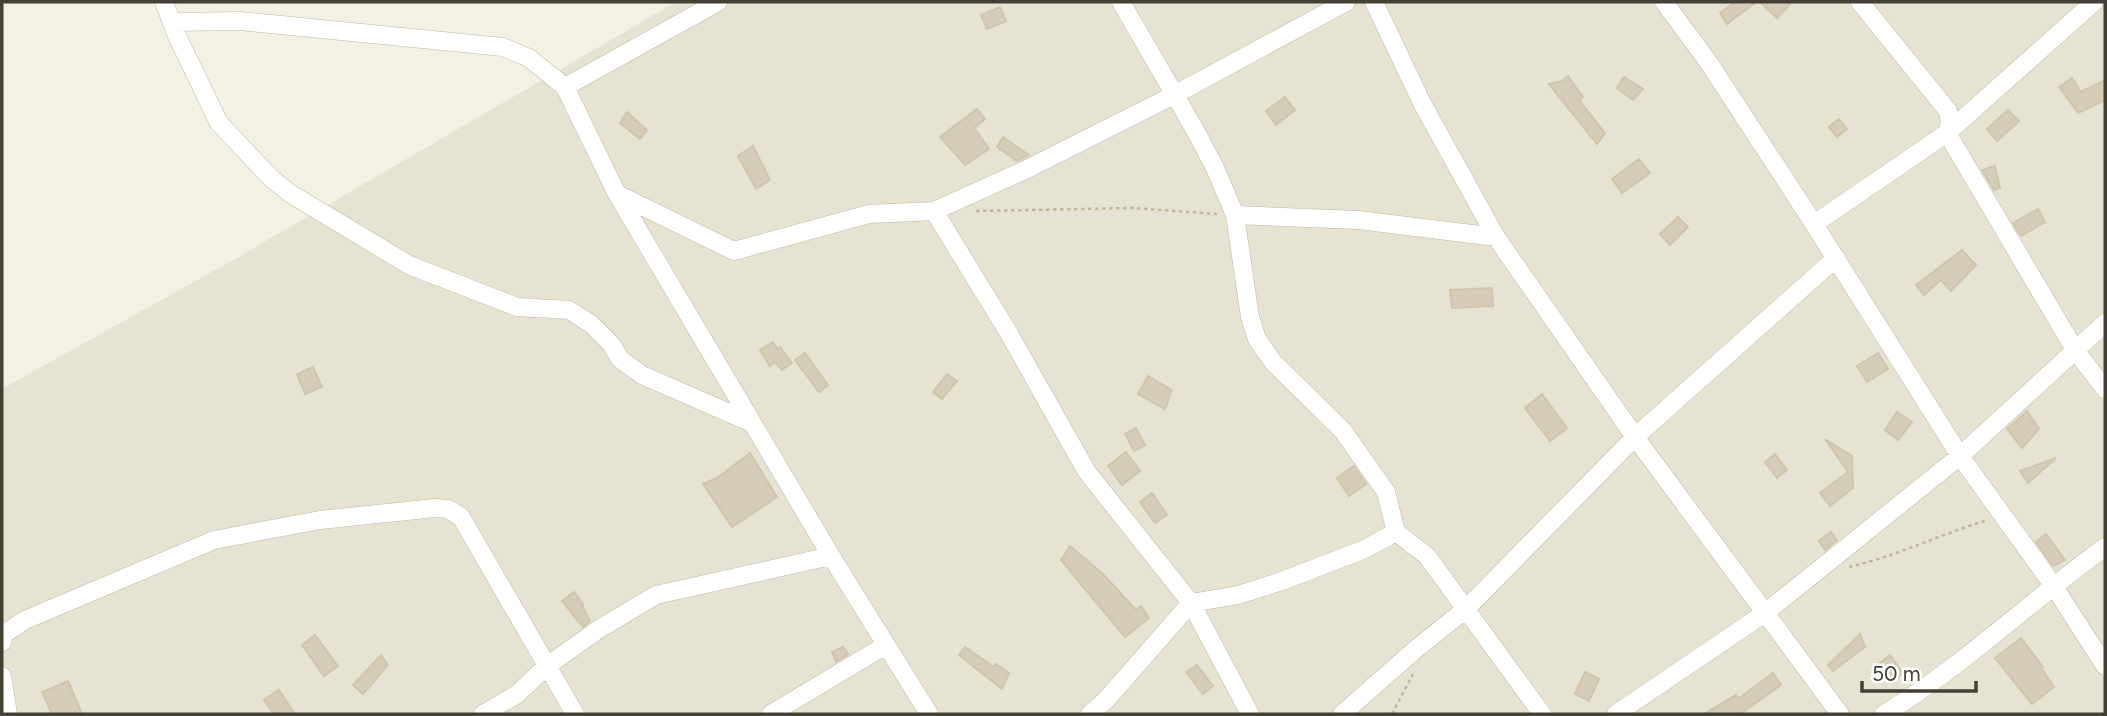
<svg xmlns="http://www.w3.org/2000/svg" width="2107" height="716" viewBox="0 0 2107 716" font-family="Figtree,sans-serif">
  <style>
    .residential { fill: #e7e3d2 }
    .building { fill: #d5cdb9; stroke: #d0c6ac; stroke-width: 2 }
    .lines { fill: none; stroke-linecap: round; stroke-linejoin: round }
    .minor-casing { stroke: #bfb9a6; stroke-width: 19 }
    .path { stroke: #c1b697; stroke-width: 2.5; stroke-dasharray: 3.5 3.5; stroke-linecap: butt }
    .minor { stroke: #fff; stroke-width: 18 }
  </style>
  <rect width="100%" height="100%" fill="#f3f0e4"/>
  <path class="residential" d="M676,2H2105V714H2V389L237,258Z"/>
  <path class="building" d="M1735,2H1756L1727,24L1720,13Z
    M1760,2H1792L1777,18Z
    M1000,7L1006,21L987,29L981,15Z
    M1568,76L1583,97L1579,100L1605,133L1597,144L1549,84L1562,81Z
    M1624,77L1643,89L1633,100L1617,88Z
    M2072,78L2081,92L2105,80V100L2078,113L2059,87Z
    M1285,97L1295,110L1276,125L1266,111Z
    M977,109L985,119L974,128L989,149L965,165L940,137Z
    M2008,110L2019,121L1997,141L1987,129Z
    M627,112L647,130L640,139L620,123Z
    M1839,119L1847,129L1837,137L1829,127Z
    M1003,137L1029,155L1017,161L997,147Z
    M753,146L770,180L756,189L738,156Z
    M1639,159L1650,173L1622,193L1612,179Z
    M1995,166L2000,188L1994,190L1982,170Z
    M2038,209L2045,222L2021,236L2013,223Z
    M1678,217L1688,227L1670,245L1660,234Z
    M1962,250L1976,265L1951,291L1941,280L1924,295L1916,285Z
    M1492,288L1493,306L1452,308L1450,290Z
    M773,342L778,350L780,347L792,363L782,370L775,362L770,366L760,350Z
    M805,353L828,385L819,392L795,360Z
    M1878,353L1888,369L1867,382L1857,366Z
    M313,367L322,387L305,394L297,374Z
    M947,374L957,381L942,399L933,392Z
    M1148,376L1172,390L1165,409L1138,394Z
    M1542,394L1567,428L1550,441L1525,408Z
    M2027,411L2039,429L2022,448L2007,429Z
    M1897,412L1912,422L1898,440L1885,430Z
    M1136,428L1145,445L1134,451L1125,434Z
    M1825,439L1852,456L1853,488L1830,506L1820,493L1848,472Z
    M1126,452L1140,471L1122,485L1108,466Z
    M750,453L777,497L732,527L703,484L717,478Z
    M1775,454L1787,470L1777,478L1765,462Z
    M2056,458L2028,483L2020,471Z
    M1354,466L1366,484L1349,496L1337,478Z
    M1152,493L1167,515L1155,523L1140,502Z
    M1831,532L1837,540L1825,550L1819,541Z
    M2046,534L2065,560L2053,566L2036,542Z
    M1070,546L1103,574L1136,610L1141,606L1149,618L1125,637L1061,560Z
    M574,592L583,604L582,605L590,621L583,627L562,601Z
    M1860,634L1865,647L1833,671L1828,665Z
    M315,635L338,666L324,676L302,645Z
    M2021,638L2043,667L2041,668L2054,687L2032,704L1995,658Z
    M843,647L848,654L836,662L832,652Z
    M965,647L994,667L996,664L1009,673L1002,689L959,655Z
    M381,655L388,665L363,694L353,685Z
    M1890,655L1903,673L1892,682L1879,664Z
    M1197,665L1213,686L1203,694L1186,672Z
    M1585,672L1599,679L1589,701L1575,694Z
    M1773,673L1781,685L1740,714H1704L1736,695L1738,699Z
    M68,681L82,714H52L42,692Z
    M279,690L295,714H274L264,700Z"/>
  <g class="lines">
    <g class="minor-casing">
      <path id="minor" d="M164,2L177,36L219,123L272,179L291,194L409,265L517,307L569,310L591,324L611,344L620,359L642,375L752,423
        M1121,2L1195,130L1215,168L1235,215L1250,317L1257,339L1273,362L1343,431L1386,492L1396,532L1427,556L1542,714
        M1374,2L1422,103L1496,237L1635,437L1840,714
        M1664,2L1709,63L1814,224L1960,456L2053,585L2105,666
        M1860,2L1948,111L1950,122L1947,133L2075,350L2105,389
        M171,22L240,21L503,47L529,58L565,87L617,194L831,556L929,714
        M565,87L718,2
        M617,194L734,251L869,214L934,211L1025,170L1176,94L1346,2
        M934,211L1007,330L1087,472L1191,603L1250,714
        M1235,215L1358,220L1496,237
        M1814,224L1947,133L2094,2
        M2,642L4,634L25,620L214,540L320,520L435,508L448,509L461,517L575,714
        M2,676L8,714
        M483,714L516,695L547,666L599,629L656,595L831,556
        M771,714L886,645
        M1090,714L1106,700L1191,603L1238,595L1282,581L1365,549L1396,532
        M1342,714L1416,649L1466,609L1635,437L1836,258
        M1616,714L1765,613L1960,456L2105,323
        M1884,714C1962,667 2030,601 2105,547"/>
    </g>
    <path class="path" d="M976,211L1133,208L1217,214
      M1849,567C1897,556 1941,534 1988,520
      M1392,714L1413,674"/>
    <use href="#minor" class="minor"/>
  </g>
  <rect width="2107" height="716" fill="none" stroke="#454034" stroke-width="7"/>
  <path d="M1862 681v10h114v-10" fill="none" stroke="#454034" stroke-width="3.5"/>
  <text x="1872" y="681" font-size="21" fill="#454034" stroke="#ffffff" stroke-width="5" paint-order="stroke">50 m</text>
</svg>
